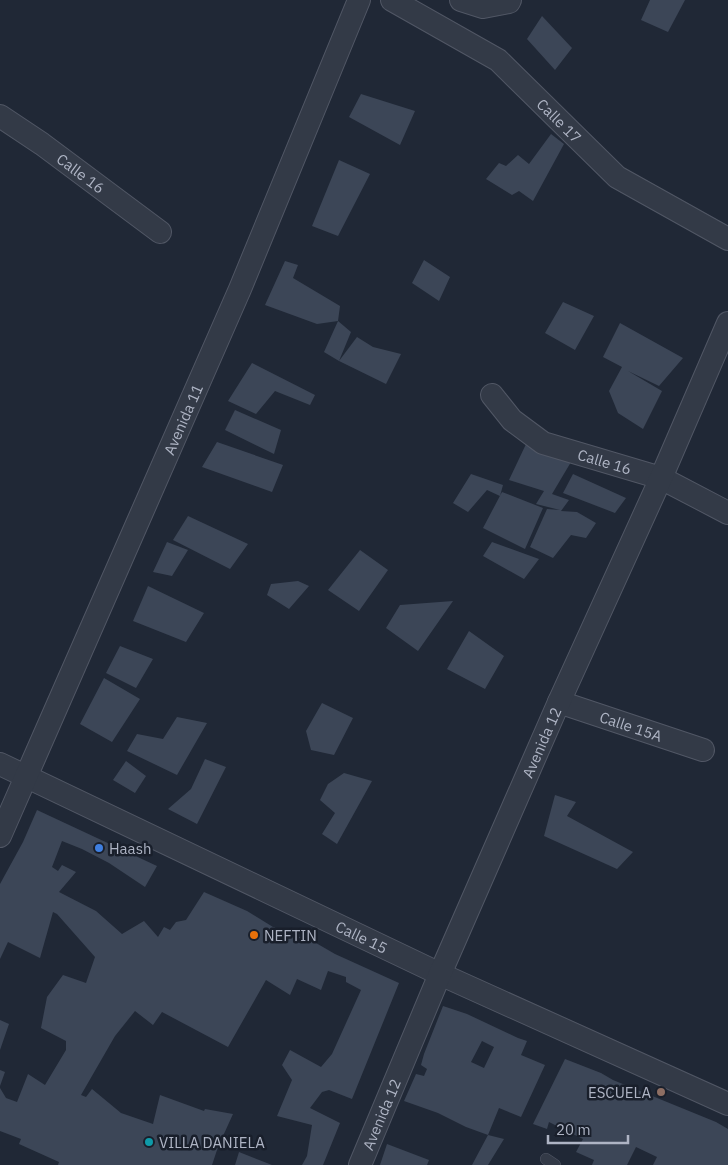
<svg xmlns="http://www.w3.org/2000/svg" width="728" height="1165" viewBox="0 0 728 1165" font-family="'IBM Plex Sans',sans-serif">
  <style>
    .building { fill: #3c4657; fill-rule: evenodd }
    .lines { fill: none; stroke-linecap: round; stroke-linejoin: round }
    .service-casing { stroke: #515765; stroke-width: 12 }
    .minor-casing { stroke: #515765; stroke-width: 24 }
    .service { stroke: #333a47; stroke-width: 11 }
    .minor { stroke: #333a47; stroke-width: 22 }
    .shop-dot { fill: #3f7fe0; stroke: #191f2b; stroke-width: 2 }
    .food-dot { fill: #e8710a; stroke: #191f2b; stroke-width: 2 }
    .education-dot { fill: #8d6e63; stroke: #191f2b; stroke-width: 2 }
    .culture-dot { fill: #0f9aa8; stroke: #191f2b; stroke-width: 2 }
    .labels { text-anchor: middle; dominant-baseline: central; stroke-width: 5; stroke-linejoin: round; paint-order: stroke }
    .street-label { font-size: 15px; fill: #aeb4c4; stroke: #191f2b }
    .poi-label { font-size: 15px; fill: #aeb4c4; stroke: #191f2b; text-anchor: start }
  </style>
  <rect width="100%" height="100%" fill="#202836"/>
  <path class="building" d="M650,0H685L668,32L641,20Z
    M542,16L572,48L555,70L527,39Z
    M361,94L415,111L400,145L349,117Z
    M551,134L564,144L533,201L519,191L512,195L486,179L499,163L506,166L518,155L529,164Z
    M339,160L370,174L338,236L312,226Z
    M424,260L450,277L439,301L412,283Z
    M285,261L298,265L293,278L340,306L338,321L351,332L339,361L324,352L338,321L317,324L265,305Z
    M563,302L594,316L575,350L545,333Z
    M620,323L683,358L659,386L628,371L662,391L643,429L618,413L609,391L622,367L603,357Z
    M357,337L373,347L401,354L386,384L339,361Z
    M252,363L315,395L310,405L275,391L256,414L228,401Z
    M235,410L281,430L274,454L225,430Z
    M217,442L283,465L272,492L202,467Z
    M527,442L571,462L552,494L569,500L561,511L577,512L596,523L586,538L571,535L553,558L530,547L547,509L560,510L536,504L544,491L509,480Z
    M471,474L503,485L500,496L487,490L468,512L453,503Z
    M573,474L626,498L615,513L563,493Z
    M502,492L543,508L525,549L483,528Z
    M188,516L248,544L230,569L173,540Z
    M167,542L188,550L172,576L153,572Z
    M492,542L539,559L524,579L483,556Z
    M360,550L388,570L359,611L328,590Z
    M298,581L309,586L289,609L267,595L271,584Z
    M148,586L204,613L186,642L133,621Z
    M453,601L418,651L386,628L400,605Z
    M469,631L504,656L485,689L447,669Z
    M120,646L153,659L136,688L106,673Z
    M104,678L140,699L112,742L80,724Z
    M322,703L353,718L334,755L311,750L306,731Z
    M177,717L207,723L177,775L127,751L137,734L163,739Z
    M205,759L226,767L197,824L168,809L191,789Z
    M126,761L146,776L135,793L113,780Z
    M344,773L372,781L337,844L322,834L335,813L320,800L328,784Z
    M555,795L576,802L567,816L633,852L617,869L544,836Z
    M37,810L157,866L145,887L109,863L82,849L62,841L52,867L58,871L62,865L76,872L59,892L96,911L122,934L144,921L158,937L164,927L170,930L176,922L186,920L204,892L247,911L273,927L316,943L335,954L399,983L352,1099L329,1090L322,1092L310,1108L340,1123L323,1165H302L307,1156L312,1125L277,1116L292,1080L282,1065L290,1050L321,1067L332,1054L361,990L346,982V977L328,971L321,990L297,979L290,995L266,980L228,1047L162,1012L153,1025L135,1011L115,1036L81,1095L86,1097L92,1089L121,1113L153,1124L160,1095L204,1111L205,1109L233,1114L218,1147L212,1165H58L59,1162L19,1144L21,1139L0,1131V1088L6,1098L17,1102L28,1074L45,1085L66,1050V1041L41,1028L47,997L63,975L86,983L95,957L57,914L53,912L40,958L8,942L0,959V884L23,842Z
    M443,1006L467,1014L518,1038L527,1041L521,1055L545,1065L521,1117L499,1108L488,1135L466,1127L438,1113L404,1101L416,1074L424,1076L427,1069L421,1065L424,1054ZM482,1041L494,1047L484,1068L471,1062Z
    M0,1020L9,1024L0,1050Z
    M565,1059L601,1073L613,1080L716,1122L728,1129V1165H653L657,1157L636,1147L627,1165H592L594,1160L576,1152L583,1139L549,1122L547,1129L533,1124Z
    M0,1070L5,1072L0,1086Z
    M488,1135L504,1139L488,1165H472Z
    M387,1144L429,1160L427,1165H380Z
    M239,1152L272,1165H235Z"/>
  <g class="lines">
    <g class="service-casing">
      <path id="service" d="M546,1159L555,1165"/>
    </g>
    <g class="minor-casing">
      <g id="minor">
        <path id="s1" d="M392,0L498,60L617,177L728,239"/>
        <path d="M461,0L483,7L509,2L510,0"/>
        <path id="s2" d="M0,116L42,144L160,232"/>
        <path id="s3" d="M492,395L512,420L543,443L661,478L728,513"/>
        <path id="s4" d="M559,702L703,750"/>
        <path id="s5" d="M0,764L440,974L728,1104"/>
        <path id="s6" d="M0,836L240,289L359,0"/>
        <path id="s7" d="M360,1165L440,974L559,702L661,478L728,323"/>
      </g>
    </g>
    <use href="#service" class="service"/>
    <use href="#minor" class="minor"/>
  </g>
  <circle class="shop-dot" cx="99" cy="848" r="5"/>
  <circle class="food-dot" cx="254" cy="935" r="5"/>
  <circle class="education-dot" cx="661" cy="1092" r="5"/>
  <circle class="culture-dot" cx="149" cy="1142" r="5"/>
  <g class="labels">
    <g class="street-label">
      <text stroke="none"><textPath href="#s1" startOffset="208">Calle 17</textPath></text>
      <text stroke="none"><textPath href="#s2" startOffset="99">Calle 16</textPath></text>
      <text stroke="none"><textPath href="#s6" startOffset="455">Avenida 11</textPath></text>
      <text stroke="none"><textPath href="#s3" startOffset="135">Calle 16</textPath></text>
      <text stroke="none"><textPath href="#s4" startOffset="76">Calle 15A</textPath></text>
      <text stroke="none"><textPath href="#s7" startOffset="460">Avenida 12</textPath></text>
      <text stroke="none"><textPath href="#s5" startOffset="401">Calle 15</textPath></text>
      <text stroke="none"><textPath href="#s7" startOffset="55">Avenida 12</textPath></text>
    </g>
    <g class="poi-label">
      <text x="109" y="848">Haash</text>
      <text x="264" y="935">NEFTIN</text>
      <text x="651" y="1092" text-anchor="end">ESCUELA</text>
      <text x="159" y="1142">VILLA DANIELA</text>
    </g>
  </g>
  <path d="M548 1135v8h80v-8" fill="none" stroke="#aeb4c4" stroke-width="2.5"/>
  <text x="556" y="1135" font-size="15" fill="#aeb4c4" stroke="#191f2b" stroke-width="4" paint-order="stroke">20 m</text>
</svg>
